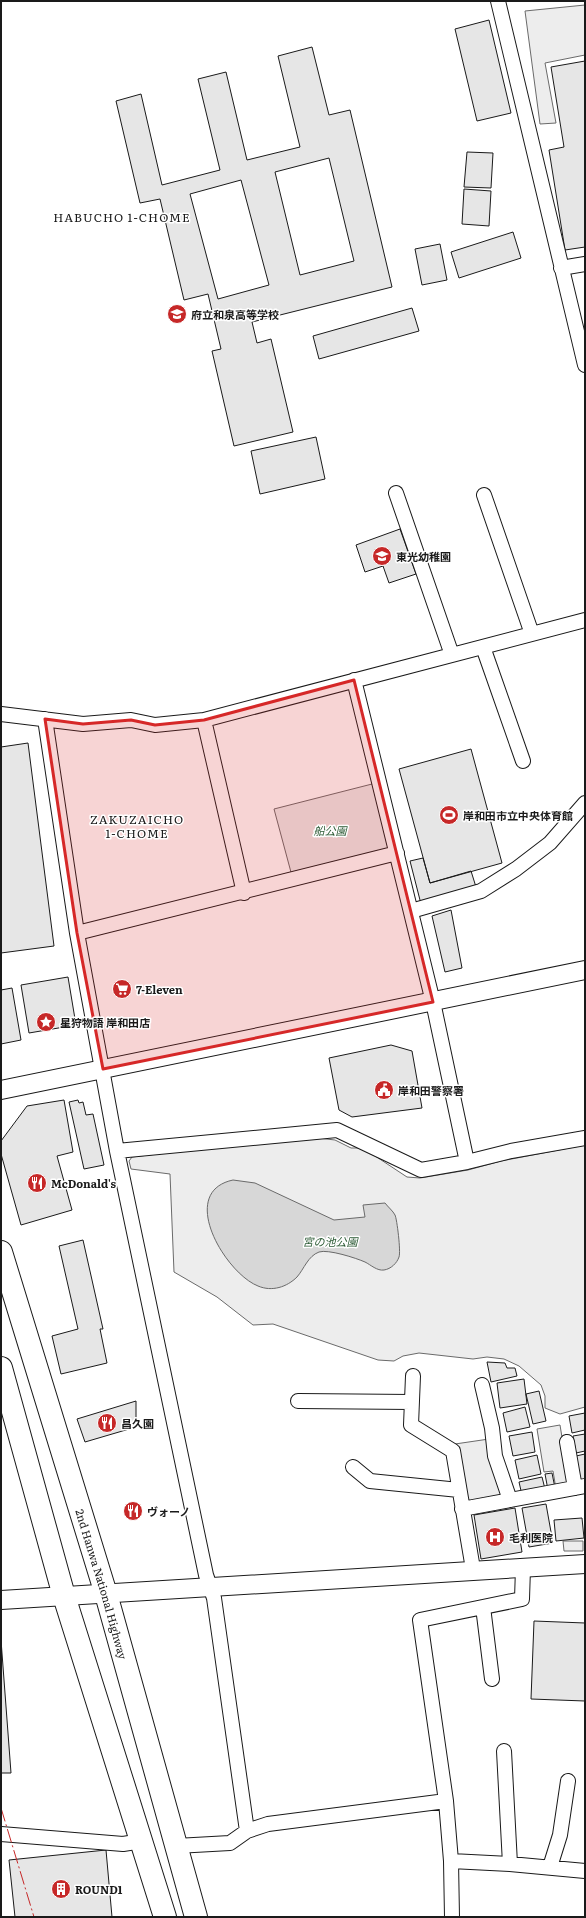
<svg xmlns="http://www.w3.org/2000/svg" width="586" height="1918" viewBox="0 0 586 1918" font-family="Literata,'Noto Sans JP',serif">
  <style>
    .built { fill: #ededed; stroke: #6a6a6a }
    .water { fill: #d7d7d7; stroke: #6a6a6a }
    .building { fill: #e6e6e6; stroke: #1a1a1a; fill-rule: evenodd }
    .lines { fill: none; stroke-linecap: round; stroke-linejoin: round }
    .minor-casing { stroke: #1a1a1a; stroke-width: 16 }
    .tertiary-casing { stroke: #1a1a1a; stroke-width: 20 }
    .trunk-casing { stroke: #1a1a1a; stroke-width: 24 }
    .minor { stroke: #fff; stroke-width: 14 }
    .tertiary { stroke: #fff; stroke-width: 18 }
    .trunk { stroke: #fff; stroke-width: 22 }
    .power { stroke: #c62828; stroke-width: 1; stroke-dasharray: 14 3 2 3; stroke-linecap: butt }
    .marked { fill: #d62828; fill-opacity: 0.2; stroke: #d62828; stroke-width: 3; stroke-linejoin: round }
    .labels { text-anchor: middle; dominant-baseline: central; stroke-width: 3; stroke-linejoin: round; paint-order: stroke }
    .poi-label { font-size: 11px; font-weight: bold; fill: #1a1a1a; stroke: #fff; text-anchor: start }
    .park-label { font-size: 11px; font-style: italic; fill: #2b5a34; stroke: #fff }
    .street-label { font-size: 11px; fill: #1a1a1a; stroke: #fff }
    .neighbourhood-label { font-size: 12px; letter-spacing: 1px; fill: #1a1a1a; stroke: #fff }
  </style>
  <rect width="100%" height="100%" fill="#fff"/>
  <path class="built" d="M585,5V55L545,63L556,123L540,124L525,11Z
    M376,783L392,850L292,876L274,809Z
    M318,1138L335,1140L351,1148H363L407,1177L420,1178L468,1170L501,1161L585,1145V1407L560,1414L545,1408V1396L541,1385L519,1366L504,1359L487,1357L473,1359L419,1353L403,1356L394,1361L378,1360L273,1324L253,1325L217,1297L174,1272L170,1174L131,1169L129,1161L132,1157L199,1149Z
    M560,1425L570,1487L556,1489L553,1471L544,1472L537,1429Z
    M489,1439L505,1497L465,1505L455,1444Z
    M583,1541V1551H564L563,1541Z"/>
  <path class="water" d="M233,1180L255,1183L334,1220L365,1217L363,1205L385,1203C388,1207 393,1211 395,1215C397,1219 401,1252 399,1257C397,1263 391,1269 384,1270C377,1271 371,1265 365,1262C356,1258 328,1249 319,1252C308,1256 304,1269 297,1277C287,1287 272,1292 258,1286C225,1273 177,1192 233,1180Z"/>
  <path class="building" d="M489,20L511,113L477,121L455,29Z
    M312,47L329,115L350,110L392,287L252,322L257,343L271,339L293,432L234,446L212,351L221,349L208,294L184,300L160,199L140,203L116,101L141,94L162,185L220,170L198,79L226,72L247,160L300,147L278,56ZM329,158L354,261L300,275L275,172ZM241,180L269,285L218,299L190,194Z
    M585,61V247L565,250L549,150L564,147L551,67Z
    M467,152L493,153L491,188L464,187Z
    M464,189L491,191L489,226L462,224Z
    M513,232L521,258L459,278L451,252Z
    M440,244L447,280L422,285L415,249Z
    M412,308L419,331L319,359L313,336Z
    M316,437L325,479L260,494L251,451Z
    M400,529L416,574L389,583L383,566L365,572L356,545Z
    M28,743L54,946L1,953V747Z
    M471,749L502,863L430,883L399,769Z
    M423,858L430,883L471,871L476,887L421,904L410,861Z
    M451,910L462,968L445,972L432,916Z
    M68,977L76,1025L29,1033L21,985Z
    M12,988L21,1040L1,1044V990Z
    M391,1045L412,1051L422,1108L352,1117L339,1110L329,1058Z
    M64,1100L73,1152L57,1156L72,1210L21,1225L1,1154V1141L27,1106Z
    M78,1100L79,1103L83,1102L86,1115L93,1114L104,1165L84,1169L69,1102Z
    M83,1240L103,1329H100L107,1363L61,1374L52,1336L78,1329L59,1246Z
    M487,1362L505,1363L507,1368H515L517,1376L491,1382Z
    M524,1379L527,1404L500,1408L497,1383Z
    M539,1391L546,1421L533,1424L526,1394Z
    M136,1401V1427L85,1442L77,1419Z
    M525,1407L530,1427L507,1432L503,1413Z
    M585,1413V1430L572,1433L569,1416Z
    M532,1432L535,1452L513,1456L509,1436Z
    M585,1434V1451L576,1453L573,1436Z
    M585,1454V1480L580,1481L576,1456Z
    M537,1455L541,1474L519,1479L515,1460Z
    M552,1473L555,1488L548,1490L545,1474Z
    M542,1477L545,1489L522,1495L519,1482Z
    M546,1504L553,1543L529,1547L522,1508Z
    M515,1508L522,1552L481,1559L474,1515Z
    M582,1518L584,1538L556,1541L554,1520Z
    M534,1621L585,1623V1701L531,1699Z
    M1,1640L11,1773H1Z
    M106,1850L112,1917H15L9,1860Z"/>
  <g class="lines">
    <g class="minor-casing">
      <path id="minor" d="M498,1L585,365
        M561,268L585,264
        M396,493L452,655
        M484,495L532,634
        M483,647L523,761
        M354,680L433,1002L467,1162
        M1,714L83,724L131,720L155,725L204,720L585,620
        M45,719L77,933L117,1151L206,1575L214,1598L247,1831
        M204,720L244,893
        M411,911L481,891L516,869L550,843L585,803
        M77,933L397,853
        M117,1151L337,1130L421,1170L467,1162L511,1151L585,1138
        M413,1376L411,1425L453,1451L473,1569
        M482,1385L492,1428L495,1456L510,1500
        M298,1401L412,1402
        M567,1442L575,1488
        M353,1467L370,1481L459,1490
        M462,1509L585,1486
        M483,1607L492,1679
        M504,1751L510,1864
        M1,1834L123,1844L142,1841
        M176,1846L230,1843L247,1831L268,1824L446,1801
        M451,1861L510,1864L585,1871
        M550,1867L560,1835L568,1781
        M452,1917L451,1861L446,1801L420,1620L522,1599L523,1568"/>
    </g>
    <g class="tertiary-casing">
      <path id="tertiary" d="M1,1090L585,970
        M1,1600L585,1564"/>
    </g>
    <g class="trunk-casing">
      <g id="trunk">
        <path id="s1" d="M1,1252L106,1594L196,1917"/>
        <path d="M1,1368L64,1596L165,1917"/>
      </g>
    </g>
    <use href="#minor" class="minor"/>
    <use href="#tertiary" class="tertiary"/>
    <use href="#trunk" class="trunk"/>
    <path class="power" d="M1,1808L34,1917"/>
  </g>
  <path class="marked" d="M354,680L433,1002L103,1069L77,933L45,719L83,724L131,720L155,725L204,720Z"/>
  <defs>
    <g id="school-disc" transform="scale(1)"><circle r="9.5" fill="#c62828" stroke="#fff"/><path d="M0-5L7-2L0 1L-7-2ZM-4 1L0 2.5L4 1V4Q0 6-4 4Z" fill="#fff"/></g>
    <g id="stadium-disc" transform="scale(1)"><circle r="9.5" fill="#c62828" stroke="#fff"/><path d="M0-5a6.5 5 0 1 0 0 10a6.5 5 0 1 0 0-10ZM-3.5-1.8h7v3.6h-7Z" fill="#fff"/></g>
    <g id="supermarket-disc" transform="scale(1)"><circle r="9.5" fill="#c62828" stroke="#fff"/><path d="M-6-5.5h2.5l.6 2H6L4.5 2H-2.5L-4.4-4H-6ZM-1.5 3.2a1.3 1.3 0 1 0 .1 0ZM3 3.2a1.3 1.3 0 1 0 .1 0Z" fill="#fff"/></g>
    <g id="sight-disc" transform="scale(1)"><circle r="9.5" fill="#c62828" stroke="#fff"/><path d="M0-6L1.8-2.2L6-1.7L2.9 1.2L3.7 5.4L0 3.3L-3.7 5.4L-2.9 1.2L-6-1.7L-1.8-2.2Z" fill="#fff"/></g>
    <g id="civic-disc" transform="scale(1)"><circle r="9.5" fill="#c62828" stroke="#fff"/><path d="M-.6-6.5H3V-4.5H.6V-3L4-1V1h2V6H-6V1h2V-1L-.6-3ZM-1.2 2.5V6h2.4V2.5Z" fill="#fff"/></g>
    <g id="restaurant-disc" transform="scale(1)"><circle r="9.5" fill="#c62828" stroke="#fff"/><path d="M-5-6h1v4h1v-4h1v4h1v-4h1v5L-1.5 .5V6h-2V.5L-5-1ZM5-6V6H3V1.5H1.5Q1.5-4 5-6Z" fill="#fff"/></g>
    <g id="hospital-disc" transform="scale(1)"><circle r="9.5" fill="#c62828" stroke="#fff"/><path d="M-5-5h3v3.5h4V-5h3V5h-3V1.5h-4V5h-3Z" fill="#fff"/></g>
    <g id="building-disc" transform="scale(1)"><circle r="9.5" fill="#c62828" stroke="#fff"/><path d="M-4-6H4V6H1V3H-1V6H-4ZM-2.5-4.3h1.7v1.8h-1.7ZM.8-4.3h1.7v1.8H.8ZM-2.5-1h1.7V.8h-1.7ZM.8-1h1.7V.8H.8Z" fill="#fff"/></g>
  </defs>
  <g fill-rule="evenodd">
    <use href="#school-disc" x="177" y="314"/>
    <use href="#school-disc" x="382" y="556"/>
    <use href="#stadium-disc" x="449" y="815"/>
    <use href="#supermarket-disc" x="122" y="989"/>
    <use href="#sight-disc" x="46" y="1022"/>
    <use href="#civic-disc" x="384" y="1090"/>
    <use href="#restaurant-disc" x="37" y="1183"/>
    <use href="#restaurant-disc" x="107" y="1423"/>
    <use href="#restaurant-disc" x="133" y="1511"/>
    <use href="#hospital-disc" x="495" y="1537"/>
    <use href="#building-disc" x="61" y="1889"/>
  </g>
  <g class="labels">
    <g class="poi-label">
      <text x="191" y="314">府立和泉高等学校</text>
      <text x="396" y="556">東光幼稚園</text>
      <text x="463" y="815">岸和田市立中央体育館</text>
      <text x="136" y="989">7-Eleven</text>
      <text x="60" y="1022">星狩物語 岸和田店</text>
      <text x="398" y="1090">岸和田警察署</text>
      <text x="51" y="1183">McDonald's</text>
      <text x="121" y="1423">昌久園</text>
      <text x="147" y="1511">ヴォーノ</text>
      <text x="509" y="1537">毛利医院</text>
      <text x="75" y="1889">ROUND1</text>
    </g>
    <g class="park-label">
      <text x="330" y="830">船公園</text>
      <text x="330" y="1241">宮の池公園</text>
    </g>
    <g class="street-label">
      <text stroke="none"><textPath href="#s1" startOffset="347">2nd Hanwa National Highway</textPath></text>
    </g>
    <g class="neighbourhood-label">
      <text x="122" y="217">HABUCHO 1-CHOME</text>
      <text x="137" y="819">ZAKUZAICHO<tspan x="137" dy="14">1-CHOME</tspan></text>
    </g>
  </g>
  <rect width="586" height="1918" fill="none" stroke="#1a1a1a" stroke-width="4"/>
</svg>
